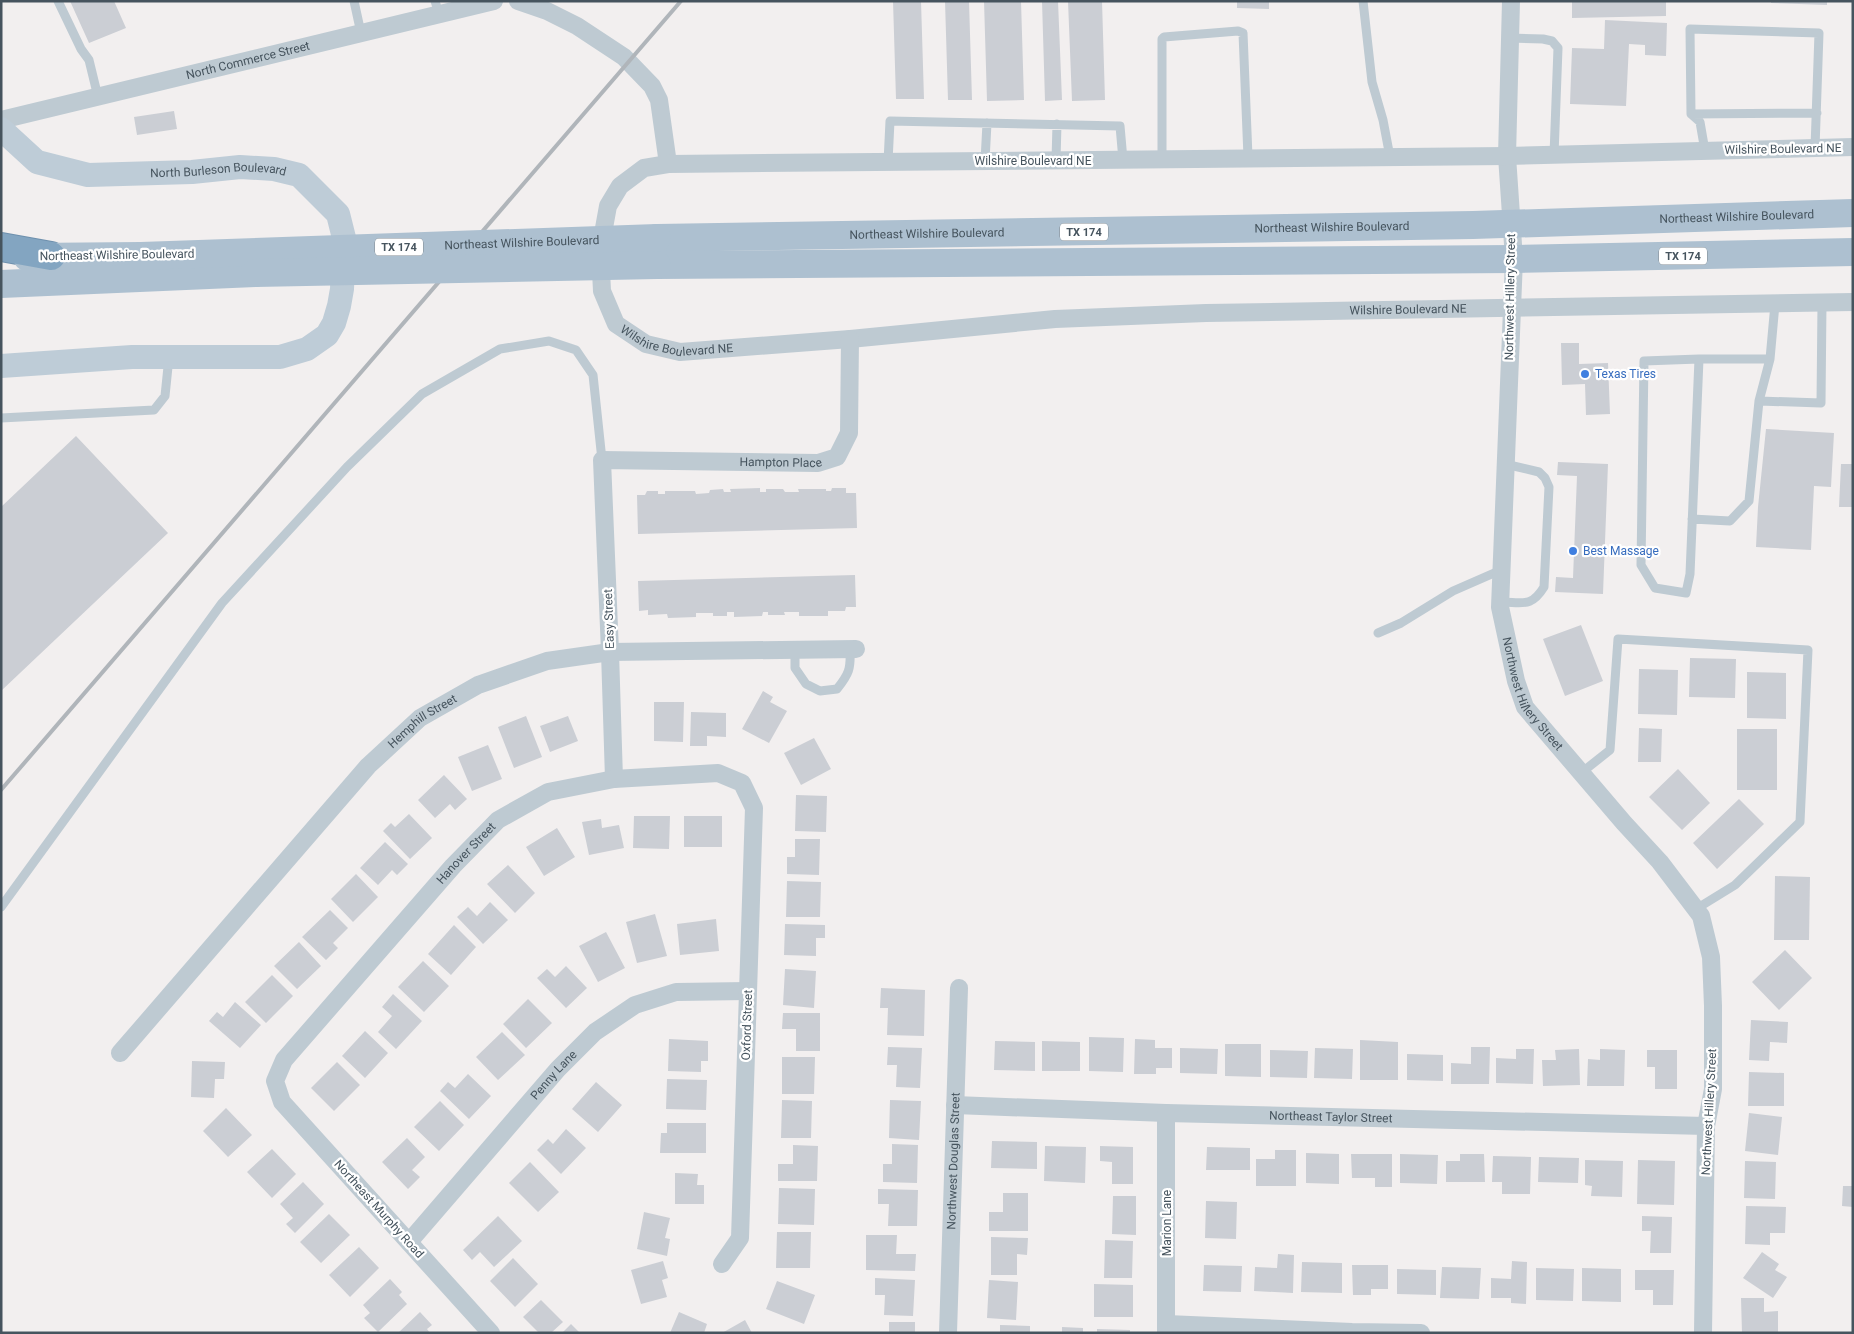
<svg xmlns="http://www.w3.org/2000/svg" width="1854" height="1334" viewBox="0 0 1854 1334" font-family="Roboto,sans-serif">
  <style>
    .building { fill: #cbced4 }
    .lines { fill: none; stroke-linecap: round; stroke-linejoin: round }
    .highway-casing { stroke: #6e90ad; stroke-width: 30 }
    .lane { stroke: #becad2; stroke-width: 9 }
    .street { stroke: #becad2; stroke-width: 18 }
    .secondary { stroke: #beccd7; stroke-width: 24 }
    .primary { stroke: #adc0d0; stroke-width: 28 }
    .highway { stroke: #83a5c1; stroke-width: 28 }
    .rail { stroke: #b0b5ba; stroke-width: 4 }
    .primary-bridge { stroke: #adc0d0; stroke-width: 28 }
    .shop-dot { fill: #3f7fe0; stroke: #fff; stroke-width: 2 }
    .labels { text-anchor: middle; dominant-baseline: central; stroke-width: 4.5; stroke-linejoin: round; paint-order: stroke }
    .shield { fill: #fff; stroke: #7e878e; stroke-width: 1 }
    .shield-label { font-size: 11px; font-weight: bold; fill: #46545e }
    .street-label { font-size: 12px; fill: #46545e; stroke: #fff }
    .shop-label { font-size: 12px; fill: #366cbe; stroke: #fff; text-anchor: start }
  </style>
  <rect width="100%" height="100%" fill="#f2efef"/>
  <path class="building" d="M70,1H114L126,28L89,43Z
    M893,1H921L924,99H896Z
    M945,1H969L972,100H948Z
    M984,1H1021L1024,100L987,101Z
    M1042,1H1058L1062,100L1045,101Z
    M1068,1H1102L1105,100L1072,101Z
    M1237,1H1269V9L1237,8Z
    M1572,1H1666V16L1572,18Z
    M1771,1H1827V5L1771,3Z
    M1605,20L1667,23L1666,56L1645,55V45L1629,44L1626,106L1570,104L1572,48L1604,49Z
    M174,111L177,129L137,135L134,117Z
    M1561,343H1579V364L1608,363L1610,414L1586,415L1585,384L1562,385Z
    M1766,429L1834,433L1831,487L1814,486L1811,550L1756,547L1758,507Z
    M76,436L168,533L1,691V507Z
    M1558,462L1608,464L1603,594L1555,592L1556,577L1573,578L1577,476L1557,475Z
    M1841,464H1853V507H1839Z
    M760,488V492H766V489H783L785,492H799L798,489H826V491H831L832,488H846V493H856L857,528L638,534L637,495H645L647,491H658V494H665V491H695L696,494L709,493L710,490L723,489L724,492H731L730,489Z
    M855,575L856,607H846L845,611H828V616H799V612H784L785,615H768V612H763L762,616L734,617V612H727V616H713V613H696V617L668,618L667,614L648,615V610L639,611L638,581Z
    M1581,625L1603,681L1565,696L1543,639Z
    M1690,658L1736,659L1735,698L1689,697Z
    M1639,669L1678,670L1677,715L1638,714Z
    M1747,672L1786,673V719L1747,718Z
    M763,691L773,697L770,702L787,711L769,743L742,729Z
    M654,702H684L683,742L654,741Z
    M691,712L726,713V737L707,736V746H690Z
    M526,716L542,757L514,768L498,727Z
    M568,716L578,741L550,752L540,726Z
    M1639,728L1662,729L1661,762H1638Z
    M1737,729H1777V790H1737Z
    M814,738L831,769L801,785L784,753Z
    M488,745L502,779L472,791L458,757Z
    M1678,769L1710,803L1682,830L1649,797Z
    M444,775L467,799L455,810L450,804L435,818L418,800Z
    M796,795L827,796L826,832L795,831Z
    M1739,799L1764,824L1717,869L1693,843Z
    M409,814L432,838L410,859L383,831L391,823L395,827Z
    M634,816H670L669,849L633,848Z
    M684,816H722V847H684Z
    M601,819L602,828L619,825L624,848L589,855L582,822Z
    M557,828L575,857L544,876L526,847Z
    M795,839H820L819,875L787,874V857H795Z
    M385,842L408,864L397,875L392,870L378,885L360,868Z
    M508,865L535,893L515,913L487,884Z
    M356,874L378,897L353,922L331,899Z
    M1775,876L1810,877L1809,940H1774Z
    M787,881L821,882L820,917H786Z
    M490,902L508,920L483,944L457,917L468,907L477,916Z
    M330,910L348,928L333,943L338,948L326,960L302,937Z
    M655,914L667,956L637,963L626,922Z
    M716,919L719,951L680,955L677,924Z
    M785,924L825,925V938H816V956L784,955Z
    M454,925L476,947L451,975L428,954Z
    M606,932L625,968L598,982L579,946Z
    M299,942L321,966L297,989L274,966Z
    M1785,950L1812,978L1779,1010L1752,982Z
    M423,961L449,986L424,1012L398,987Z
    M566,966L587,988L566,1008L537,978L547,969L555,977Z
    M785,969L816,971L814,1008L783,1005Z
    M272,975L293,996L266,1023L245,1002Z
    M881,988L925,990L924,1036L887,1035L888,1008H880Z
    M393,994L422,1021L396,1049L378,1032L392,1016L382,1007Z
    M528,999L552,1023L526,1048L503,1024Z
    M235,1002L261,1025L240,1048L209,1021L217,1012L223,1017Z
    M783,1013H820V1051H796V1029H782Z
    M1751,1020L1788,1022L1787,1043L1770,1042L1769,1061L1749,1060Z
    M365,1031L388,1053L365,1078L342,1056Z
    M502,1032L525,1055L498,1080L476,1057Z
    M1089,1037L1124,1038L1123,1072L1089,1071Z
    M669,1039L708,1041V1061H701V1072L668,1071Z
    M1135,1039L1155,1040V1048H1172V1068H1156V1074H1134Z
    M1360,1040L1398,1042V1080H1360Z
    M995,1041L1035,1042V1071L994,1070Z
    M1042,1041L1080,1042V1071H1042Z
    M1225,1044H1261V1077L1225,1076Z
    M888,1047L922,1048L920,1088L896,1087L897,1065H887Z
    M1471,1047H1490L1489,1084H1451V1063L1471,1064Z
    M1180,1048L1218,1049L1217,1074L1180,1073Z
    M1315,1048L1353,1049L1352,1079L1314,1078Z
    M1516,1049H1534L1533,1084L1496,1083V1058L1516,1059Z
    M1579,1049L1580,1085L1543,1086L1542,1060H1556L1555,1050Z
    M1600,1049L1625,1050L1624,1086H1587L1588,1059L1600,1060Z
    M1270,1050L1308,1051L1307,1078L1270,1077Z
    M1647,1050H1677V1089H1655V1067H1647Z
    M1407,1054L1443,1055V1081L1407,1080Z
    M782,1057H815L814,1094H782Z
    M192,1061L225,1062L224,1079H215L214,1098L191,1097Z
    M337,1062L360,1085L334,1111L311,1088Z
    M1749,1072L1784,1073V1106H1748Z
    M468,1074L491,1096L469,1119L440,1091L448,1082L455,1088Z
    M667,1079L707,1080L706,1110L666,1109Z
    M596,1082L622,1105L598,1132L572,1109Z
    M782,1100L812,1101L811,1138H781Z
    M890,1100L921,1101L919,1140L889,1138Z
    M440,1101L464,1125L439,1151L414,1127Z
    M226,1108L252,1135L228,1157L203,1131Z
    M1749,1113L1782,1117L1778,1155L1745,1151Z
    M667,1123H706V1153H660L661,1133H667Z
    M566,1129L586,1148L561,1174L537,1150L548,1139L553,1144Z
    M407,1138L425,1157L412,1170L420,1177L408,1189L382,1162Z
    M992,1141L1037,1142V1169L991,1168Z
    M892,1144L918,1145L917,1183L883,1182V1164H892Z
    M793,1145L818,1146L817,1181H778V1164H793Z
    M1045,1146L1086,1147L1085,1183L1044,1181Z
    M1100,1146L1133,1147V1184H1112V1162L1100,1161Z
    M1207,1147L1250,1148V1170H1206Z
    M272,1149L296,1174L272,1198L247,1172Z
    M1275,1150H1296V1186H1256V1159H1275Z
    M1306,1153L1339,1154V1184L1306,1183Z
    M1351,1154H1392V1187H1375V1178H1352Z
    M1400,1154L1438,1155L1437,1184L1400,1183Z
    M1460,1154H1484L1485,1182H1446V1161H1460Z
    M1493,1156L1531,1157L1530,1194H1502V1182H1492Z
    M1539,1157L1579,1158L1578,1183L1538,1182Z
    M1585,1160L1623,1161L1622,1197L1591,1196L1592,1186L1585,1185Z
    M1638,1160L1675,1161L1674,1205L1637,1204Z
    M1745,1161L1776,1162L1775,1199L1744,1198Z
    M530,1162L559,1192L538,1212L509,1183Z
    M675,1173L698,1174L697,1185H704V1204H675Z
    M303,1182L324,1204L295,1233L286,1224L293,1218L280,1204Z
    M1843,1186H1853V1207L1842,1206Z
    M779,1188L815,1189L814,1225L778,1224Z
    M878,1189L918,1190L917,1226H888L889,1204H878Z
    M1003,1193H1028V1231H989V1212H1003Z
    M1113,1196H1136V1235L1112,1234Z
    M1206,1201L1237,1202L1236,1239L1205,1238Z
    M1746,1206L1786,1207L1785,1233H1770V1245L1745,1244Z
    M644,1212L670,1218L665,1238L670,1239L667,1256L637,1249Z
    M329,1214L350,1235L321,1263L300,1242Z
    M498,1216L522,1241L494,1267L480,1252L472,1260L463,1250Z
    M1642,1216L1672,1217L1671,1253H1650L1651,1231H1642Z
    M777,1232H811L810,1268H776Z
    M866,1235H897L896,1254H916L915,1271L866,1270Z
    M991,1237L1028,1238L1027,1255L1017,1254V1275H991Z
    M1105,1240L1133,1241L1132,1278H1104Z
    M359,1247L379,1268L350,1297L329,1275Z
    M1762,1252L1779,1264L1775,1270L1787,1277L1773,1298L1743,1278Z
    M1278,1254L1294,1255L1293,1293L1254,1291L1255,1267L1277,1268Z
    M513,1258L538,1284L515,1307L490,1281Z
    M663,1261L668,1278L662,1280L667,1297L641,1304L631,1270Z
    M1512,1261L1527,1262L1526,1304L1511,1303V1298H1491V1278L1511,1279Z
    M1302,1262L1342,1263V1293L1301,1292Z
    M1204,1265L1242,1266L1241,1292L1203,1291Z
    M1352,1265H1388V1289H1371V1295H1353Z
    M1442,1267L1481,1268L1479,1299L1440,1298Z
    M1536,1268L1574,1269L1573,1301L1536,1300Z
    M1582,1268L1621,1269V1302L1582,1301Z
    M1397,1269L1436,1270V1295L1397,1294Z
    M1635,1270H1674L1673,1305H1653V1290H1635Z
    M875,1278L915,1280L913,1316L884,1315L885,1295H875Z
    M390,1279L402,1292L399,1295L407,1304L378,1332L364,1318L370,1313L363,1305Z
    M989,1280L1018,1282L1016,1320L987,1318Z
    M777,1281L815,1295L804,1324L766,1309Z
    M1094,1284L1133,1285V1317H1094Z
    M1741,1298H1764V1312L1778,1311V1333H1742Z
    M541,1300L563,1322L551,1333H539L523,1317Z
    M420,1312L432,1325L427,1329L430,1333H398Z
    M679,1312L707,1324L704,1333H670Z
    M745,1320L752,1333H722Z
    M889,1322H915V1333H889Z
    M571,1324L580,1333H562Z
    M1000,1325L1030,1326V1333H1000Z
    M1062,1327L1083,1328V1333H1062Z
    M1097,1329L1130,1330V1333H1097Z"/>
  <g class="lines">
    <g class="highway-casing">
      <path id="highway" d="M1,247L51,256"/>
    </g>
    <path class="lane" d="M58,1L81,49L89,60L98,97
      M354,1L361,33
      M435,1L439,14
      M1363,1L1372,82L1383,120L1390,157
      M1510,38L1543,39L1552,41L1558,48L1554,155
      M1691,114L1817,113
      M1705,151L1700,122L1691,114L1690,29L1819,33L1815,148
      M1056,160L1057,124
      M1162,160V39L1164,37L1238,31L1243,33L1248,157
      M985,161L987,123
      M888,162L890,121L1120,126L1123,160
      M1775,304L1770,359L1759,401L1821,403L1822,303
      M1699,359L1644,361L1641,565L1655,588L1686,593L1690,574L1699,359H1770
      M1,418L154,410L165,396L169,357
      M1692,519L1730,521L1749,501L1759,401
      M1500,602C1523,602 1531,608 1544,587L1549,487L1545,478L1539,472L1505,464
      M1378,633L1401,623L1453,591L1501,570
      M795,650V668L806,684L820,691L837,689C849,674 851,669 850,649
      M1581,773L1610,750L1618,639L1808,650L1800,822L1735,885L1696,909
      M1,907L222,603L347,467L422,394L500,349L549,341L576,350L593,375L602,460"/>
    <g class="street">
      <path d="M518,1L547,11L577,26L624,57L652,86L659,100L668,164"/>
      <path id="s1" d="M1511,1L1507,156L1514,259L1500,607L1516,681L1525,707L1624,823L1660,862L1701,916L1711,957L1713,1006V1089L1706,1126L1703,1333"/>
      <path id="s2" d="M1,120L494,1"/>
      <path id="s3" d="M1853,147L1507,156L668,164L644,168L620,186L608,206L600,250L602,291L616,324L646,344L680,352L850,339L1055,319L1206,313L1853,302"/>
      <path id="s4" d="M614,779L610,652L602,460L818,463L837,457L849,433L850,339"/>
      <path id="s5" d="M120,1053L368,766L420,718L478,685L547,661L610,652L856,649"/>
      <path id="s6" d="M955,1105L1166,1113L1706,1126"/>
      <path id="s7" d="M409,1242L558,1069L595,1032L635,1005L676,992L748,991"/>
      <path d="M1167,1324L1352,1332L1421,1333"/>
      <path id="s8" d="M491,1333L282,1102L275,1081L284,1060L453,866L498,820L548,792L614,779L718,773L742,783L754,808L740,1238L722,1264"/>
      <path id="s9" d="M948,1333L959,988"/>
      <path d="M1166,1333V1113"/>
    </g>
    <path class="secondary" id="s10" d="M1,129L37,162L88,175L192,172L240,167L274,169L299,175L338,214L344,238L342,289L339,306L334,323L327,335L307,349L280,357H132L1,366"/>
    <g class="primary">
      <path id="s11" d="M657,238L1473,225L1853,213"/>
      <path d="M27,257L141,256"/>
      <path d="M657,265L1514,259L1853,252"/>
      <path d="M1,284L255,273"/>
    </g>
    <use href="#highway" class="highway"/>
    <path class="rail" d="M1,790L681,1"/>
    <g class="primary-bridge">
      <path id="s12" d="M141,256L657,238"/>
      <path d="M255,273L657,265"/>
    </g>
  </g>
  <g class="shop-dot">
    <circle cx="1585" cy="374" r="5"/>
    <circle cx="1573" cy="551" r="5"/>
  </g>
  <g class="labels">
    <g class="shield">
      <rect x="1060" y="223.5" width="48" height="17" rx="4"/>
      <rect x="375" y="238.5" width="48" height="17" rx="4"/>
      <rect x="1659" y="247.5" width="48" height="17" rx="4"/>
    </g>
    <g class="shield-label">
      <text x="1084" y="232">TX 174</text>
      <text x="399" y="247">TX 174</text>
      <text x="1683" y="256">TX 174</text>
    </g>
    <g class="street-label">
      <text stroke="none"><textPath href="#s2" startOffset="254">North Commerce Street</textPath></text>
      <text transform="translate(1783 149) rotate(-1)">Wilshire Boulevard NE</text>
      <text x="1033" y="161">Wilshire Boulevard NE</text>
      <text stroke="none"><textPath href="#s10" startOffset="232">North Burleson Boulevard</textPath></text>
      <text stroke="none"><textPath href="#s11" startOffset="1080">Northeast Wilshire Boulevard</textPath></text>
      <text stroke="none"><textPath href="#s11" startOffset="675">Northeast Wilshire Boulevard</textPath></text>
      <text stroke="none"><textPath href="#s11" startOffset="270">Northeast Wilshire Boulevard</textPath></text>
      <text stroke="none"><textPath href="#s12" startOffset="381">Northeast Wilshire Boulevard</textPath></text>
      <text transform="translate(117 255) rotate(-1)">Northeast Wilshire Boulevard</text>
      <text transform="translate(1510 297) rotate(-89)">Northwest Hillery Street</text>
      <text stroke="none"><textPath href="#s3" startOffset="2185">Wilshire Boulevard NE</textPath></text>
      <text stroke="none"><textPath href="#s3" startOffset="1450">Wilshire Boulevard NE</textPath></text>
      <text stroke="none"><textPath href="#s4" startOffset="498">Hampton Place</textPath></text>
      <text transform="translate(609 619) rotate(-92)">Easy Street</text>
      <text stroke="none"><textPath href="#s1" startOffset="701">Northwest Hillery Street</textPath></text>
      <text stroke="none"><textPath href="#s5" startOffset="450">Hemphill Street</textPath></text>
      <text stroke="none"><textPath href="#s8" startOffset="632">Hanover Street</textPath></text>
      <text transform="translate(747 1025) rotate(-88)">Oxford Street</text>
      <text stroke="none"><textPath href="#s7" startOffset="221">Penny Lane</textPath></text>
      <text transform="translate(1709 1112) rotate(-87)">Northwest Hillery Street</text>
      <text stroke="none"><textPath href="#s6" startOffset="376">Northeast Taylor Street</textPath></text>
      <text stroke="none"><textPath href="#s9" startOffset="172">Northwest Douglas Street</textPath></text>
      <text transform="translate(379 1209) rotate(48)">Northeast Murphy Road</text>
      <text transform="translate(1167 1223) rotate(-90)">Marion Lane</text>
    </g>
    <g class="shop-label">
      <text x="1595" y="374">Texas Tires</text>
      <text x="1583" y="551">Best Massage</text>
    </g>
  </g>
  <rect width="1854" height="1334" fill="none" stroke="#46545e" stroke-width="5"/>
</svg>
